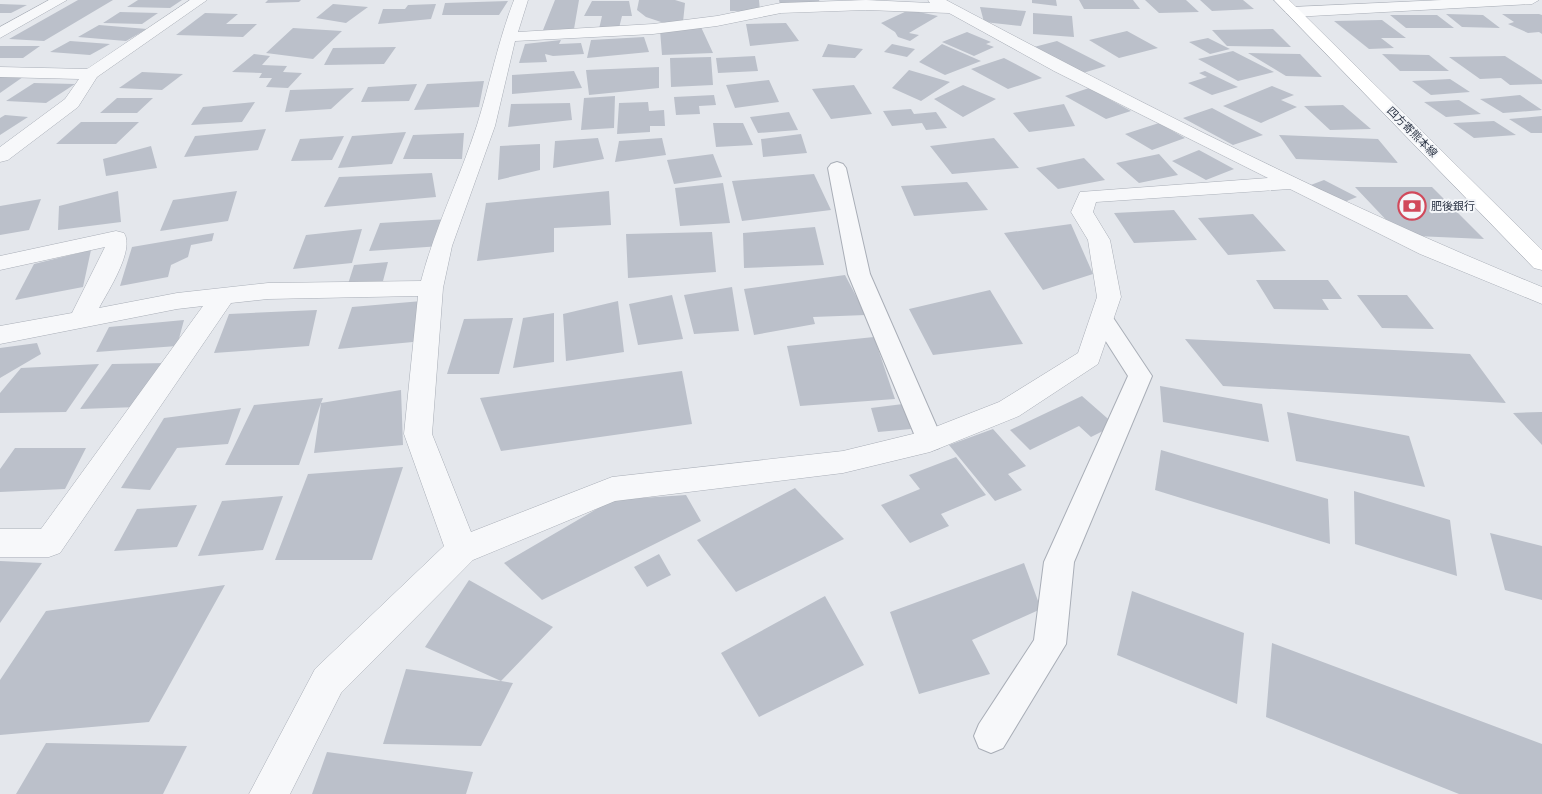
<svg xmlns="http://www.w3.org/2000/svg" width="1542" height="794" viewBox="0 0 1542 794" font-family="Raleway,'Noto Sans JP',sans-serif">
  <style>
    .building { fill: #bbc0ca }
    .lines { fill: none; stroke-linecap: round; stroke-linejoin: round }
    .lane-casing { stroke: #a9aeb7; stroke-width: 2 }
    .street-casing { stroke: #a9aeb7; stroke-width: 1 }
    .secondary-casing { stroke: #a9aeb7; stroke-width: 1 }
    .lane { fill: #f7f8fa; fill-rule: evenodd }
    .street { fill: #f7f8fa; fill-rule: evenodd }
    .secondary { fill: #fff; fill-rule: evenodd }
    .labels { text-anchor: middle; dominant-baseline: central; stroke-width: 4; stroke-linejoin: round; paint-order: stroke }
    .far-street-label { font-size: 11px; fill: #2b3445; stroke: #f4f6f9 }
    .far-poi-label { font-size: 11px; fill: #2b3445; stroke: #f4f6f9; text-anchor: start }
  </style>
  <rect width="100%" height="100%" fill="#e4e7ec"/>
  <path class="building" d="M78,0H113L44,41L9,39Z
    M138,0H182L170,8L127,7Z
    M268,0H301L299,2L265,3Z
    M555,0H579L574,29L543,30Z
    M639,0H675L685,3L683,22H661L646,17L637,10Z
    M730,0H759L760,11H730Z
    M779,0H819L821,5H780Z
    M1032,0H1056L1057,6L1032,3Z
    M1079,0H1133L1140,9H1084Z
    M1145,0H1186L1199,12L1159,13Z
    M1200,0H1243L1254,9L1212,11Z
    M508,1L499,15H442L445,3Z
    M592,1H629L632,16H622L619,28L599,29L602,16H584Z
    M0,4L27,5L11,13H0Z
    M333,4L368,7L346,23L316,18Z
    M436,4L431,19L378,24L383,9H405L408,5Z
    M980,7L1026,11L1021,26L984,22Z
    M909,10L938,16L909,33L919,35L910,41L898,37L895,32L881,23Z
    M120,12L158,13L142,24L103,23Z
    M205,13L238,14L226,24H257L243,37L176,35Z
    M1033,13L1072,16L1074,37L1033,34Z
    M1446,14L1483,15L1500,28L1462,27Z
    M1502,14H1539L1542,15V34L1539,32L1528,33L1508,24L1514,22Z
    M1390,15H1437L1454,28H1406Z
    M1382,20L1406,38H1381L1394,48L1369,49L1334,21Z
    M786,23L799,41L750,46L746,24Z
    M99,25L147,29L126,41L78,37Z
    M701,27L713,53L662,55L660,30Z
    M293,28L342,31L313,59L266,53Z
    M1273,29L1291,47L1227,46L1212,30Z
    M1127,31L1158,48L1119,58L1089,40Z
    M967,32L991,42L986,44L994,47L974,56L942,42Z
    M644,37L649,52L587,58L591,40Z
    M1208,38L1230,49L1210,54L1189,42Z
    M561,40L559,44L581,43L584,54L553,56L545,54L547,62L519,63L525,44Z
    M70,41L110,44L90,55L50,52Z
    M1057,41L1106,66L1083,73L1034,47Z
    M828,44L863,49L855,58L822,57Z
    M892,44L915,49L907,57L884,52Z
    M942,44L981,61L945,75L919,62Z
    M0,46H40L23,58H0Z
    M396,47L384,64L324,65L333,48Z
    M1233,51L1274,72L1238,81L1198,59Z
    M1248,53L1300,54L1322,77L1286,76Z
    M254,54L270,56L262,65L287,66L283,72L302,73L288,88L266,87L272,78H259L262,73L232,72Z
    M1382,54L1429,55L1449,71H1400Z
    M755,56L758,71L718,73L716,58Z
    M1505,56L1542,80V84L1510,85L1501,78L1480,79L1449,57Z
    M711,57L713,85L671,87L670,58Z
    M1004,58L1042,78L1008,89L971,69Z
    M659,67V88L589,95L586,70Z
    M909,70L950,82L921,101L892,88Z
    M574,71L582,88L512,94V75Z
    M1205,71L1238,87L1212,95L1188,83L1207,77L1199,73Z
    M142,72L183,74L162,90L119,88Z
    M0,76L23,77L0,93Z
    M1450,79L1470,92L1431,95L1412,81Z
    M769,80L779,102L735,108L726,85Z
    M484,81L479,107L414,110L427,84Z
    M34,83L75,84L46,103L6,101Z
    M417,84L409,101L361,102L368,87Z
    M854,85L872,114L831,119L812,89Z
    M963,85L996,99L963,117L934,99Z
    M1272,86L1294,95L1281,100L1297,107L1261,123L1223,106Z
    M354,88L331,109L285,112L290,90Z
    M1089,88L1131,111L1106,119L1065,96Z
    M714,95L716,105L699,106L700,114L676,115L674,97Z
    M1520,95L1542,110L1503,113L1480,99Z
    M615,96L614,128L581,130L584,98Z
    M117,98H153L137,113H100Z
    M1459,100L1481,114L1446,117L1424,102Z
    M255,102L242,122L191,125L203,107Z
    M648,102L649,111L664,110L665,126H650V132L617,134L619,103Z
    M570,103L572,120L508,127L511,104Z
    M1064,104L1075,126L1029,132L1013,113Z
    M1343,105L1371,129L1330,130L1304,106Z
    M1212,108L1263,135L1233,145L1183,118Z
    M911,109L914,114L936,112L947,128L926,130L922,123L892,126L883,111Z
    M789,112L798,130L758,133L750,117Z
    M5,115L28,117L0,135V118Z
    M1542,116V133H1531L1509,119Z
    M1494,121L1516,135L1474,138L1453,123Z
    M81,122H139L116,144H56Z
    M713,123H743L753,145L716,147Z
    M1159,123L1185,138L1152,150L1125,134Z
    M266,129L258,150L184,157L195,136Z
    M406,132L392,164L338,168L352,136Z
    M464,133L462,159H403L413,135Z
    M801,134L807,153L763,157L761,139Z
    M1279,135L1378,139L1398,163L1296,159Z
    M344,136L332,160L291,161L300,139Z
    M598,138L604,159L553,168L555,141Z
    M662,138L666,155L615,162L619,141Z
    M994,138L1019,168L952,174L930,146Z
    M540,144V170L498,180L500,146Z
    M151,146L157,168L106,176L103,159Z
    M1199,150L1234,169L1206,180L1172,161Z
    M713,154L722,177L674,184L667,160Z
    M1159,154L1178,175L1139,183L1116,163Z
    M1084,158L1105,180L1058,189L1036,168Z
    M432,173L436,197L324,207L339,177Z
    M814,174L831,210L742,221L732,181Z
    M1324,180L1357,197L1342,203L1308,186Z
    M967,182L988,210L914,216L901,186Z
    M723,183L730,223L680,226L675,188Z
    M1355,187H1432L1484,239L1416,236L1390,224Z
    M118,191L121,222L58,230L59,206Z
    M237,191L228,221L160,231L173,200Z
    M609,191L611,225L554,228V252L477,261L486,203Z
    M41,199L29,230L0,235V206Z
    M1174,210L1197,240L1134,243L1114,213Z
    M1253,214L1286,251L1228,255L1198,218Z
    M449,219L441,246L369,251L380,223Z
    M1071,224L1093,274L1043,290L1004,233Z
    M815,227L824,265L744,268L743,233Z
    M362,229L352,263L293,269L306,235Z
    M712,232L716,272L628,278L626,234Z
    M214,233L212,241L191,245L188,257L171,265L168,277L120,286L132,247Z
    M91,250L83,287L15,300L34,264Z
    M388,262L383,281L348,284L354,265Z
    M845,275L866,315L813,317L815,324L754,335L744,289Z
    M1256,280H1328L1342,299H1322L1329,310L1274,309Z
    M732,287L739,331L694,334L684,295Z
    M990,290L1023,344L933,355L909,309Z
    M672,295L683,339L638,345L629,304Z
    M1357,295H1407L1434,329L1382,328Z
    M422,301L413,342L338,349L352,307Z
    M618,301L624,352L566,361L563,314Z
    M317,310L309,346L214,353L229,314Z
    M554,313V362L513,368L523,318Z
    M513,318L499,374H447L464,319Z
    M184,320L177,346L96,352L109,327Z
    M874,337L895,399L800,406L787,346Z
    M1185,339L1470,354L1506,403L1223,386Z
    M37,343L41,354L0,378V348Z
    M167,363L138,407L80,409L112,364Z
    M99,364L66,412L0,413V393L21,368Z
    M682,371L692,424L501,451L480,398Z
    M1160,386L1262,404L1269,442L1163,422Z
    M401,390L403,445L314,453L321,403L299,465H225L254,405L323,398L321,403Z
    M1082,396L1115,425L1091,437L1079,426L1030,450L1010,430Z
    M903,404L911,429L878,432L871,408Z
    M241,408L228,444L177,448L150,490L121,488L164,418Z
    M1287,412L1409,436L1425,487L1296,461Z
    M1542,412V445L1513,413Z
    M993,429L1026,466L1008,474L1022,490L995,501L949,445Z
    M15,448H86L65,489L0,492V469Z
    M1161,450L1328,499L1330,544L1155,490Z
    M956,457L986,495L941,514L949,526L910,543L881,505L920,489L909,475Z
    M403,467L372,560H275L308,474Z
    M795,488L844,539L736,592L697,540Z
    M1354,491L1450,520L1457,576L1355,544Z
    M686,495L701,521L542,600L504,563L612,500Z
    M283,496L263,550L198,556L222,501Z
    M197,505L177,547L114,551L137,509Z
    M1490,533L1542,546V600L1505,590Z
    M659,554L671,575L647,587L634,567Z
    M0,561L42,563L0,623Z
    M1024,563L1041,609L972,640L990,674L919,694L890,612Z
    M469,580L553,627L501,681L513,683L481,746L383,744L406,669L501,681L425,647Z
    M225,585L149,722L0,735V680L46,611Z
    M1132,591L1244,633L1237,704L1117,655Z
    M825,596L864,665L759,717L721,653Z
    M1272,643L1542,744V794H1459L1266,717Z
    M46,743L187,746L163,794H16Z
    M327,752L473,772L466,794H312Z"/>
  <g class="lines">
    <g class="lane-casing">
      <path id="lane" d="M837,162L843,164L846,168L870,274L943,441L939,448L930,451L921,448L917,441L848,274L828,168L831,164Z
        M1102,311L1110,313L1152,376L1074,562L1066,644L1003,748L991,753L979,748L974,736L979,724L1034,640L1044,562L1128,376L1091,318L1094,313Z"/>
    </g>
    <g class="street-casing">
      <path id="street" d="M49,0H67L0,38V27Z
        M190,0H207L97,77L78,107L8,160L0,162V147L65,99L79,79L0,77V67L87,69Z
        M514,0H528L518,32L653,24L717,16L781,3L866,0L930,3L928,0H946C1140,103 1338,204 1542,287V304L1420,254L1290,189L1096,202L1093,212L1110,240L1121,297L1098,364L1019,416L930,452L843,473L615,501L473,560L341,693L290,794H249L315,669L444,546L404,434L418,296L268,299L231,303L60,553L49,557H0V529H41L203,306L177,309L0,344V326L72,313L105,247L0,270V256L116,231L124,233C135,250 108,291 99,308L177,293L268,283L421,281C435,227 460,178 477,125C490,84 498,41 514,0ZM866,10L949,13L1054,71L1268,178L1080,192L1071,212L1088,240L1097,297L1078,353L999,402L925,431L843,451L612,477L471,532L432,434L443,288L452,246L495,126L515,41L653,34L717,26L781,13Z
        M1442,0H1539L1532,4L1293,17L1285,12L1293,7Z"/>
    </g>
    <g class="secondary-casing">
      <path id="secondary" d="M1274,0H1289L1542,250V270L1534,268Z"/>
    </g>
    <use href="#lane" class="lane"/>
    <use href="#street" class="street"/>
    <use href="#secondary" class="secondary"/>
  </g>
  <defs>
    <g id="bank-ring" transform="scale(1.4375)"><circle r="9.5" fill="#f4f6f9" stroke="#d1495b" stroke-width="1.5"/><path d="M-6-4H6V4H-6ZM0-2.3a2.3 2.3 0 1 0 0 4.6a2.3 2.3 0 1 0 0-4.6Z" fill="#d1495b"/></g>
  </defs>
  <g fill-rule="evenodd">
    <use href="#bank-ring" x="1412" y="206"/>
  </g>
  <g class="labels">
    <g class="far-street-label">
      <text transform="translate(1412 132) rotate(45)">四方寄熊本線</text>
    </g>
    <g class="far-poi-label">
      <text x="1431" y="206">肥後銀行</text>
    </g>
  </g>
</svg>
